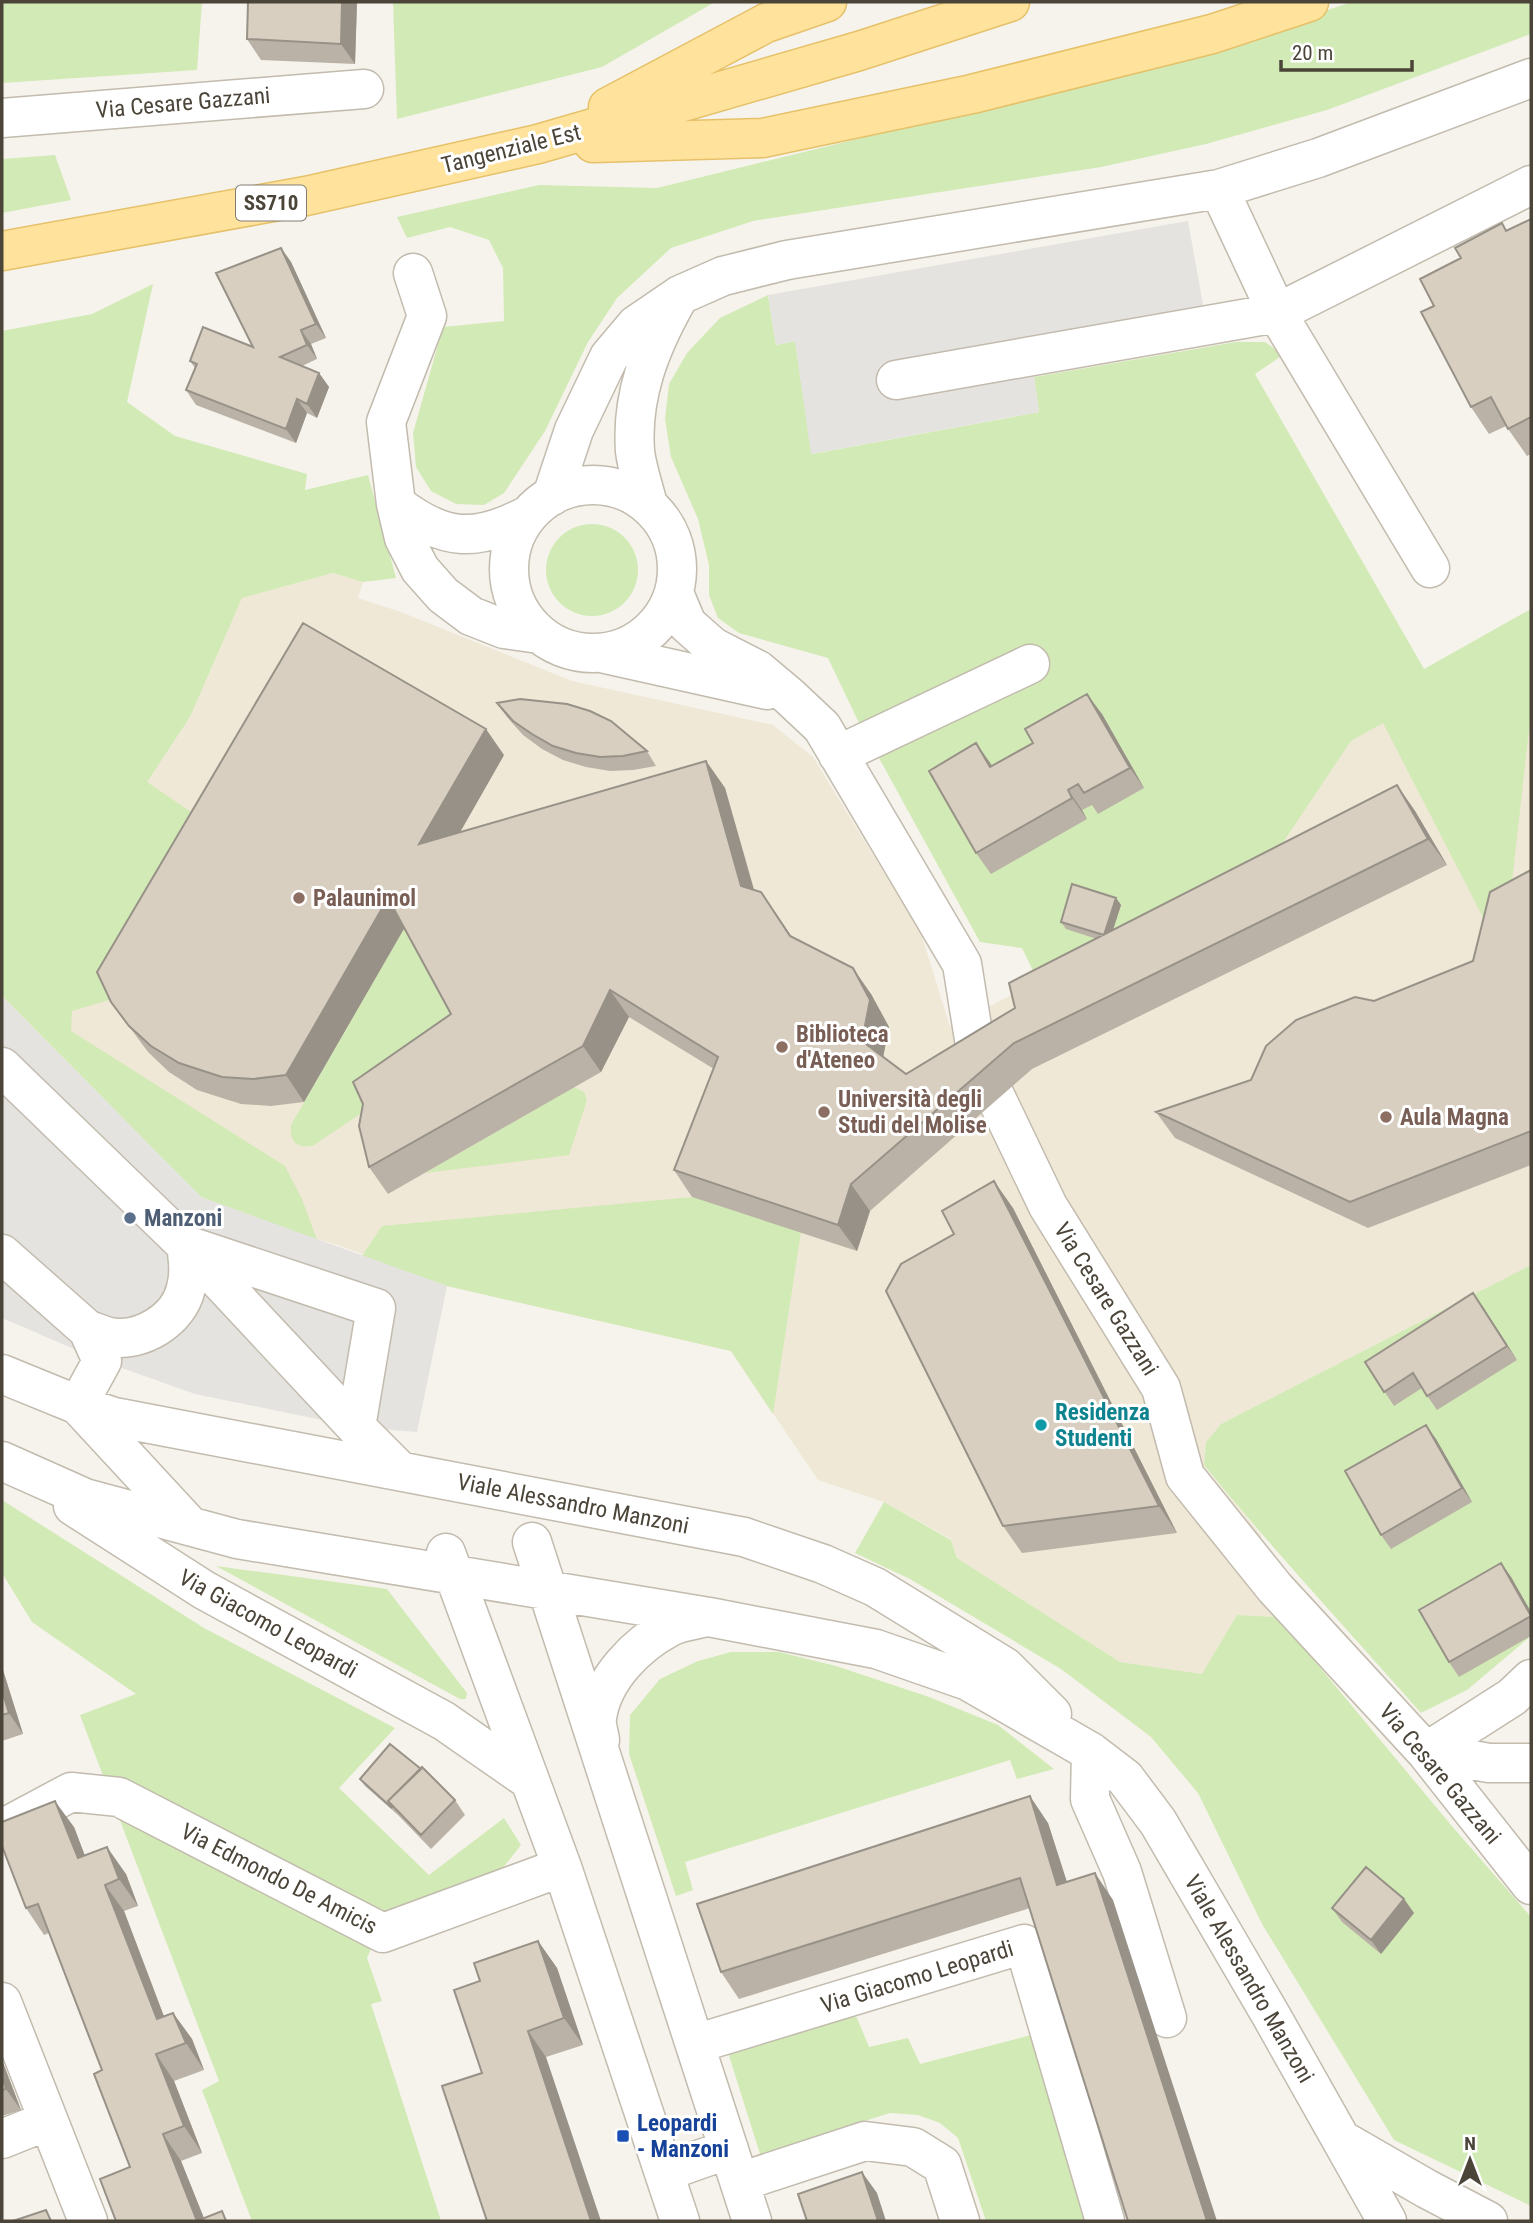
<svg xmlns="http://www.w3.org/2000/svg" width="1533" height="2223" viewBox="0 0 1533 2223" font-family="'Roboto Condensed',sans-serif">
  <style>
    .education { fill: #efe8d6 }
    .green { fill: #d2eab5 }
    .parking { fill: #e5e3e0 }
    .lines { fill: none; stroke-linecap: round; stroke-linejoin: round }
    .minor-casing { stroke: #c2bbae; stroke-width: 41 }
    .major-casing { stroke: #e6c16a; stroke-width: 41 }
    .minor { stroke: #fff; stroke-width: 38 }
    .major { stroke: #ffe39c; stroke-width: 38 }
    .wall { fill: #bab2a6 }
    .shaded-wall { fill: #979187 }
    .building { fill: #d8cfc1; stroke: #979187; stroke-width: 2 }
    .education-dot { fill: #8d6e63; stroke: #fff; stroke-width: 2.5 }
    .service-dot { fill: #5c6f8a; stroke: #fff; stroke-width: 2.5 }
    .culture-dot { fill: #0f9aa8; stroke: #fff; stroke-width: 2.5 }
    .transit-dot { fill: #1a4fb4; stroke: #fff; stroke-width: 2.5 }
    .labels { text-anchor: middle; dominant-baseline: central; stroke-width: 6; stroke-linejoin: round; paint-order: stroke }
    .shield { fill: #fff; stroke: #817c74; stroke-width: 2 }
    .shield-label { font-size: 21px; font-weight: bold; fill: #4b4439 }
    .street-label { font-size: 23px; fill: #4b4439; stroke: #fff }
    .education-label { font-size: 23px; font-weight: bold; fill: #785e54; stroke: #fff; text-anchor: start }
    .service-label { font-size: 23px; font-weight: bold; fill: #4e5e75; stroke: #fff; text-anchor: start }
    .culture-label { font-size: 23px; font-weight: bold; fill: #0d838f; stroke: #fff; text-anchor: start }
    .transit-label { font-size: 23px; font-weight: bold; fill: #164399; stroke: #fff; text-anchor: start }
  </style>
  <rect width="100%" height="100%" fill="#f6f3ec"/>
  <path class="education" d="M333,573L363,582L358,598L401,612L572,681L773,725L813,757L921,933L950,1027L1272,859L1351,741L1531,638V1265L1221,1424L1206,1442L1204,1466L1262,1536L1235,1560L1278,1617L1237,1615L1203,1675L1120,1662L957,1558L951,1539L884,1502L818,1480L731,1351L447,1286L335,1244L316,1239L2,996L190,717L242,598Z"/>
  <path class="green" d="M2,2H202L197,70L2,83Z
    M393,2H715L602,67L397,119Z
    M1352,2H1531V34L1327,110L1206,144L1101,167L753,221L671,248L617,298L588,342L545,431L504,493L484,505L456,504L431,491L416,467L413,433L443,327L504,321L503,268L489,240L450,227L407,238L397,217L539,185L657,188L1152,67Z
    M55,155L71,200L2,213V159Z
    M153,284L127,402L175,436L307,474L305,490L368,475L396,578L363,582L333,573L242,598L190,717L147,782L216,829L116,998L72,1011L71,1031L285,1166L302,1199L317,1240L201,1197L2,996V331L92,314Z
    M768,295L776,345L795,341L812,454L1039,412L1034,377L1236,342H1265L1283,355L1255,374L1424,669L1531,609V712L1508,918L1489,929L1383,723L1351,741L1272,859L1038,981L1022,948L980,942L879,758L892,746L878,714L859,723L828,658L739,633L718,618L709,595V565L698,519L671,457L665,419L669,384L687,353L720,318Z
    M546 570a46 46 0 1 1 92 0a46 46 0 1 1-92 0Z
    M406,925L469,1041L314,1145C298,1150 289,1142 291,1125Z
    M574,1087L584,1092L587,1100L569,1155L425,1173Z
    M692,1197L801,1232L773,1414L731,1351L447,1286L362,1256L382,1226Z
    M1531,1265V1636L1467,1690L1421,1713C1348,1630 1273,1550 1204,1465L1206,1442L1221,1424Z
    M2,1500L204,1628L395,1728L339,1788L429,1875L504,1818L521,1845L498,1874L386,1913L367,1958L382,2001L371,2004L441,2221H252L202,2090L219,2081L80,1715L136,1694L32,1622L2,1573Z
    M884,1502L951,1540L957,1558L1120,1662L1202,1674L1237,1615L1278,1617L1451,1825L1531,1917V2206L1394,2140L1262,1924L1198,1793L1151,1737L1061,1669L910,1579L855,1553Z
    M216,1566L387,1589L467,1693L466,1699H460Z
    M731,1652H779L836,1666L929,1697L998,1725L1054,1769L1017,1779L1010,1760L685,1862L693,1890L676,1896L629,1754L630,1715L660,1679L698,1661Z
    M849,2013L857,2018L869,2047L908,2038L920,2064L1031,2035L1091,2221H986L958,2138L940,2123L918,2115L890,2113L760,2154L726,2046Z"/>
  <path class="parking" d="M1188,221L1204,310L1029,340L1039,412L811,454L795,341L776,345L768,295Z
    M2,996L201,1197L447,1286L417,1432L356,1427L195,1394L102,1361L2,1318Z"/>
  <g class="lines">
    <g class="minor-casing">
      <path id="minor" d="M2,118L364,89
        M1219,189L1277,313L1430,568
        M413,273L427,316L386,422L396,504L404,538L420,569L443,595L471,616L504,629L539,634
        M896,380L1277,313L1531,185
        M509 569a84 84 0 1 1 168 0a84 84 0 1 1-168 0Z
        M552,496L574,430L609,357L636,325L680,295L723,276L787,260L1219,189L1318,158L1531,78
        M396,504C443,541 476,543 528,515
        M648,505C644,488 637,469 635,451C631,396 650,348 677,300
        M674,593L687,624L713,647L758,670L789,696L822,727L962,964L977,1058L1048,1206L1161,1388L1185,1476L1275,1588L1426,1752L1531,1885
        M601,653L767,690
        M838,755L1030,664
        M2,1067L186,1245L356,1427L400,1471
        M2,1254L88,1330L102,1361L78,1405L190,1526
        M88,1330C95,1332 102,1335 109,1337C141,1343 179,1320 186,1288C190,1273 188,1260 186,1245L376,1308L356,1427
        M2,1374L78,1405L114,1417L744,1537L823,1564L875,1587L1005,1667L1052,1714
        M2,1461L85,1498L237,1539L709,1617L876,1649L968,1681L1091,1752L1125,1778L1158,1822L1272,2017L1387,2221
        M73,1506L204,1590L444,1721L529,1780
        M532,1542L752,2221
        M446,1553L562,1867L680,2221
        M600,1740C599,1733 596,1725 597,1718C602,1679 637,1644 670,1627C681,1621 696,1620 707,1617
        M1091,1752L1090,1799L1122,1872L1167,2018
        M1426,1752L1512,1697L1531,1679
        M1426,1752L1489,1763H1531
        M2,1829L71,1792L119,1797L383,1933L562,1867
        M2,2002L88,2221
        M695,2044L1024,1944L1105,2221
        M2,2139L47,2121
        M1342,2140L1427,2189L1488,2221
        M664,2172L729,2149
        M740,2182L865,2141L913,2147L942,2165L960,2221"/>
    </g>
    <g class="major-casing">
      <path id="major" d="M608,107L766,23L827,2
        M593,143L763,138L972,94L1212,34L1309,2
        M2,251L306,196L538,144L859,51L1010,2"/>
    </g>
    <use href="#minor" class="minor"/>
    <use href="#major" class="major"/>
  </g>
  <path class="wall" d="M357,2L355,64L261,60L247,39Z
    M1531,219V454L1527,456L1506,426L1489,434L1471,407L1434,306L1461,258Z
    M281,248L291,262L326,338L311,344L317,359L302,366L319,373L329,387L317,418L307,413L296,443L196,405L186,390L195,368L190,361L253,347Z
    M497,703L647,751L656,766L633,770L610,771L586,767L563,760L542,749L523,735L507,717Z
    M1102,714L1144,788L1098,814L1092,805L1082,810L1087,819L991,874L976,853L992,766Z
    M504,755L460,832L706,761L725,788L754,889L761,892L792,937L871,994L889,1027L883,1057L906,1074L1015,1008L1097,939L1066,929L1061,922L1116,898L1121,905L1113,930L1397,785L1415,811L1447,865L1032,1069L870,1211L857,1251L692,1197L674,1170L714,1069L629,1017L601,1072L388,1194L369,1167L451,1014L404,929L304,1102L271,1106L241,1104L197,1090L169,1072L148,1052L111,1002Z
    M1531,870V1165L1368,1228L1175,1138L1156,1112L1251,1080L1374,1001L1473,961Z
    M1013,1208L1177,1533L1022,1553L1003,1526Z
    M1483,1307L1517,1360L1437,1410L1422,1388L1394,1406L1365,1362Z
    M1436,1439L1472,1502L1391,1549L1381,1535Z
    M1501,1563L1511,1577L1531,1612V1636L1459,1677L1449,1662Z
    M2,1667L23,1734L2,1741Z
    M421,1769L455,1800L465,1815L431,1849L398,1815L365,1786L360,1779Z
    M1048,1823L1067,1882L1113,1900L1030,1908L739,1999L721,1972Z
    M74,1827L85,1856L126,1874L138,1906L124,1911L164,2016L173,2013L192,2039L204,2070L174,2081L202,2153L181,2161L204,2218L229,2221H116L130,2167L102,2070L49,1933L44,1935L26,1908Z
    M1404,1899L1414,1913L1381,1954L1342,1922L1332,1908Z
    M538,1941L557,1968L583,2045L546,2057L482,2073L480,1981Z
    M2,2060L21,2110L2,2116Z"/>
  <path class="shaded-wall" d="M342,2H357L355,64L341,44Z
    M281,248L291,262L326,338L316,324Z
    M301,330L311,344L317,359L307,345Z
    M319,373L329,387L317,418L307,404Z
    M297,399L307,413L296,443L286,429Z
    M1087,694L1102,714L1144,788L1130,768Z
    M486,729L504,755L438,871L419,844Z
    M976,743L991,764L1004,788L990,767Z
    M706,761L725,788L760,912L741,886Z
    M1397,785L1415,811L1447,865L1428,839Z
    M1068,790L1082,810L1087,819L1072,798Z
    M761,892L779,918L809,963L790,936Z
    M388,898L406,925L304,1102L286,1075Z
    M1116,898L1121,905L1109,942L1104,935Z
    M853,968L871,994L889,1027L881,1068L862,1041Z
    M610,990L629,1017L601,1072L583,1046Z
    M994,1181L1013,1208L1177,1533L1159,1506Z
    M851,1184L870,1211L857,1251L838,1225Z
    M1473,1293L1483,1307L1517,1360L1507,1346Z
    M1426,1425L1436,1439L1472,1502L1462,1488Z
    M1501,1563L1511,1577L1531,1612V1615Z
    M2,1667L23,1734L9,1713L2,1691Z
    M1030,1796L1048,1823L1076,1911L1057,1885Z
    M55,1801L74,1827L96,1885L78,1858Z
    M107,1847L126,1874L138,1906L119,1879Z
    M1095,1873L1113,1900L1217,2221H1207Z
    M105,1885L124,1911L175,2046L157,2019Z
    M1404,1899L1414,1913L1381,1954L1371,1940Z
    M538,1941L557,1968L583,2045L564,2018Z
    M173,2013L192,2039L204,2070L186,2043Z
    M528,2031L546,2057L601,2221H591Z
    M156,2054L174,2081L202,2153L184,2126Z
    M2,2060L21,2110L6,2089L2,2077Z
    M163,2134L181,2161L205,2221H197Z
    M862,2172L877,2193L886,2221H878Z"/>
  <path class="building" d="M248,2H342L341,44L247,39Z
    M1531,219V417L1508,429L1491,397L1471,407L1421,312L1434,306L1420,279L1461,258L1455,248L1502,223L1506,231Z
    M281,248L316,324L301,330L307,345L280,357L319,373L307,404L297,399L286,429L186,390L197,364L190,361L203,327L253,347L216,273Z
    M303,623L486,729L419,844L706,761L741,886L761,892L790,936L853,968L870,1000L862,1041L906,1074L1015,1008L1009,983L1397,785L1428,839L1014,1043L851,1184L838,1225L674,1170L718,1057L610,990L583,1046L369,1167L359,1126L363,1104L353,1082L451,1014L388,898L286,1075L253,1079L222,1077L179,1063L151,1046L129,1026L111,1002L97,972Z
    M1087,694L1130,768L1084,793L1078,784L1068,790L1072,798L976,853L929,771L976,743L990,767L1033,743L1025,729Z
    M520,699L567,704L590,711L611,721L647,751L623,756L600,757L576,753L553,746L532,734L513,721L497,703Z
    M1531,870V1131L1350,1202L1156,1112L1251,1080L1266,1046L1296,1020L1355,997L1374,1001L1473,961L1490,892Z
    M1072,884L1116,898L1104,935L1061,922Z
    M994,1181L1159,1506L1003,1526L886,1291L901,1264L954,1234L942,1211Z
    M1473,1293L1507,1346L1427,1396L1413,1373L1384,1392L1365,1362Z
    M1426,1425L1462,1488L1381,1535L1345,1471Z
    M1501,1563L1531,1616L1449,1662L1419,1610Z
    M2,1691L9,1713L2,1715Z
    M390,1744L421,1769L388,1801L392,1808L360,1779Z
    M422,1767L455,1800L421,1835L388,1801Z
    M1030,1796L1057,1885L1095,1873L1207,2221H1128L1020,1878L721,1972L697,1904Z
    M55,1801L78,1858L107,1847L119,1879L105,1885L157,2019L173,2013L186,2043L156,2054L184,2126L163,2134L197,2221L222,2211L226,2221H116L100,2179L130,2167L94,2074L102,2070L38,1904L26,1908L2,1846V1822Z
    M1366,1867L1404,1899L1371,1940L1332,1908Z
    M538,1941L564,2018L528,2031L591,2221H487L442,2086L482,2073L454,1990L480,1981L474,1963Z
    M2,2077L6,2089L2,2090Z
    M862,2172L878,2221H807L798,2194Z
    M46,2210L51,2221H13Z"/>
  <g class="education-dot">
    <circle cx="299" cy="898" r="7"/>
    <circle cx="782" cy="1047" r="7"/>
    <circle cx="824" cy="1112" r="7"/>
    <circle cx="1386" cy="1117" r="7"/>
  </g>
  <circle class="service-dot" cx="130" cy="1218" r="7"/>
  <circle class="culture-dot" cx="1041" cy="1425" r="7"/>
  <rect class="transit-dot" x="616" y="2129" width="14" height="14" rx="3.5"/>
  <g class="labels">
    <rect class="shield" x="236" y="185.5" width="70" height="35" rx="5"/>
    <g class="shield-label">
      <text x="271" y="203">SS710</text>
    </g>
    <g class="street-label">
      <text transform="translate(183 103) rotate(-5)">Via Cesare Gazzani</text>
      <text transform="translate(511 149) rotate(-14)">Tangenziale Est</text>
      <text transform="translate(1106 1299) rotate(58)">Via Cesare Gazzani</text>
      <text transform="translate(573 1504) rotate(11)">Viale Alessandro Manzoni</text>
      <text transform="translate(268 1624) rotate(29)">Via Giacomo Leopardi</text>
      <text transform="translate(1440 1774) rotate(50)">Via Cesare Gazzani</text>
      <text transform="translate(279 1879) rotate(27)">Via Edmondo De Amicis</text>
      <text transform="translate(917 1977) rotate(-17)">Via Giacomo Leopardi</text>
      <text transform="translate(1249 1979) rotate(60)">Viale Alessandro Manzoni</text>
    </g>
    <g class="education-label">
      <text x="313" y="898">Palaunimol</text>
      <text x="796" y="1034">Biblioteca<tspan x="796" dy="26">d'Ateneo</tspan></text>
      <text x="838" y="1099">Università degli<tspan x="838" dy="26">Studi del Molise</tspan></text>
      <text x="1400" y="1117">Aula Magna</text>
    </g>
    <g class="service-label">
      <text x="144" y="1218">Manzoni</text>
    </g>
    <g class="culture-label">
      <text x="1055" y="1412">Residenza<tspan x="1055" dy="26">Studenti</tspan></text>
    </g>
    <g class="transit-label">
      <text x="637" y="2123">Leopardi<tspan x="637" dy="26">- Manzoni</tspan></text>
    </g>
  </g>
  <rect width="1533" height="2223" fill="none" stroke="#4b4439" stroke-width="7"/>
  <g transform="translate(1470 2160)" stroke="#ffffff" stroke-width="5" paint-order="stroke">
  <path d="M0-5L12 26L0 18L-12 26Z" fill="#4b4439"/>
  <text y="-10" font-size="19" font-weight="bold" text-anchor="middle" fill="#4b4439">N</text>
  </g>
  <path d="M1281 60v10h131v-10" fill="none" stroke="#4b4439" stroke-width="3.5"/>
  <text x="1292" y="60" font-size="21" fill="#4b4439" stroke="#ffffff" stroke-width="5" paint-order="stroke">20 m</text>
</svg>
